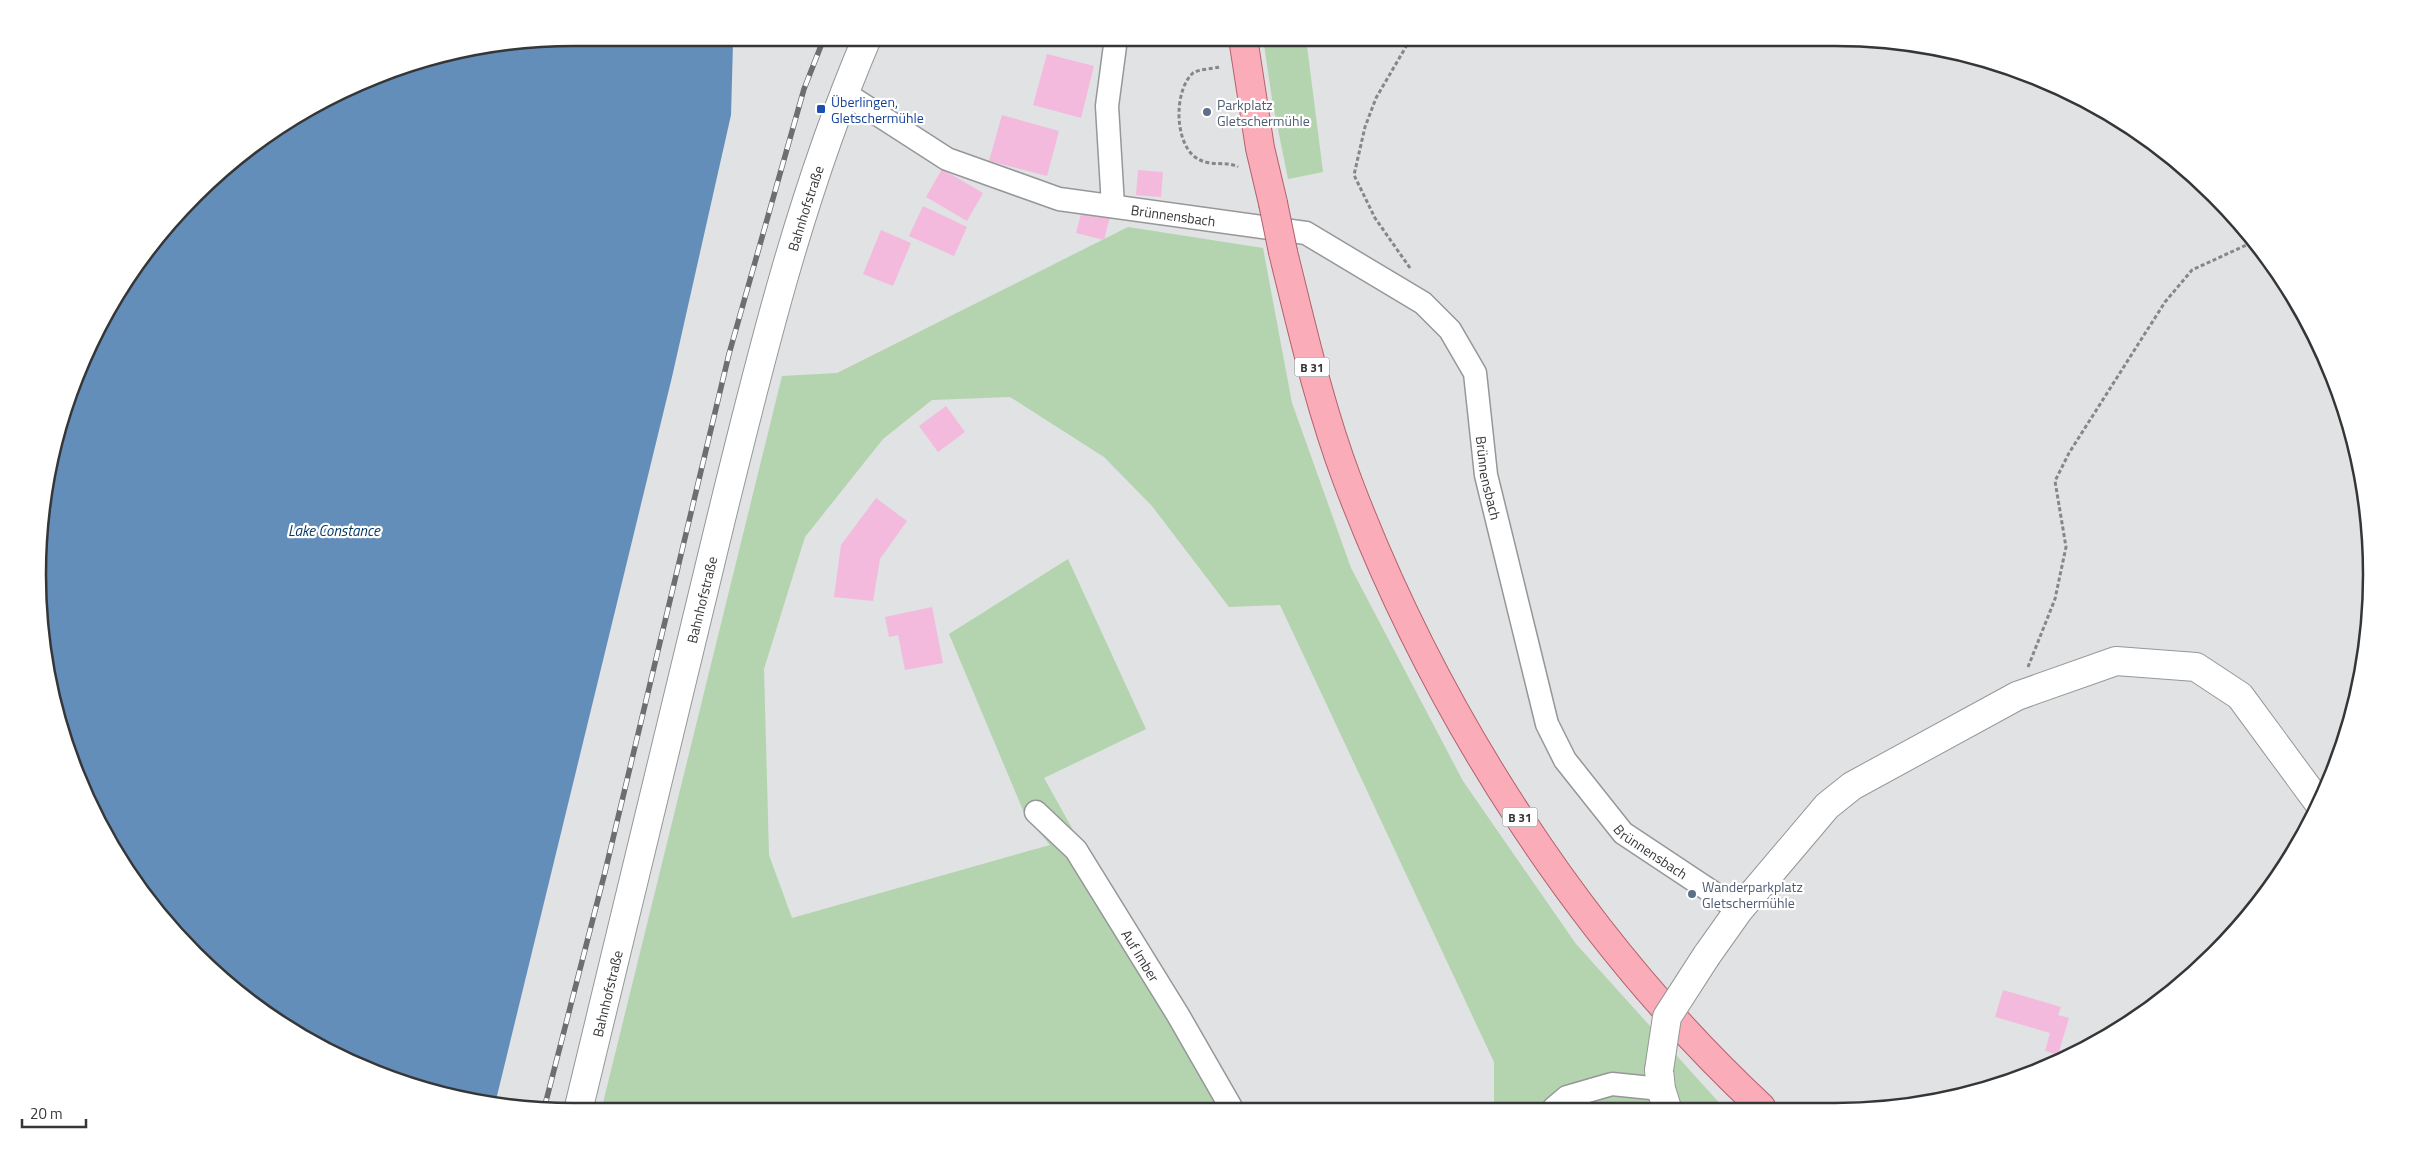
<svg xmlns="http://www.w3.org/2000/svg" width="2409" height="1149" viewBox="0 0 2409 1149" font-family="'Titillium Web',sans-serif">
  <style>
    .green { fill: #b3d4ae }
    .water { fill: #648eba }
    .building { fill: #f3bade }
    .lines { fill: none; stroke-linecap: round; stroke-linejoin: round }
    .minor-casing { stroke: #959799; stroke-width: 25 }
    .tertiary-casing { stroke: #959799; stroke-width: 30 }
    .primary-casing { stroke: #b3606c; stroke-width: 30 }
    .path { stroke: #868788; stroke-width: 3; stroke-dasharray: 4 2.5; stroke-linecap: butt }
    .minor { stroke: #fff; stroke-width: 22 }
    .tertiary { stroke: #fff; stroke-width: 28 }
    .primary { stroke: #faadb8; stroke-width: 28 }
    .rail-casing { stroke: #6c6e6f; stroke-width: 5.5 }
    .rail { stroke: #fff; stroke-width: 4; stroke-dasharray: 11; stroke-linecap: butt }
    .tertiary-bridge-casing { stroke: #959799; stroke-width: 30; stroke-linecap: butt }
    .primary-bridge-casing { stroke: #b3606c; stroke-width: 30; stroke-linecap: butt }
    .tertiary-bridge { stroke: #fff; stroke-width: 28 }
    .primary-bridge { stroke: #faadb8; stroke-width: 28 }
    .transit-dot { fill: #1a4fb4; stroke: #fff; stroke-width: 2 }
    .service-dot { fill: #5c6f8a; stroke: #fff; stroke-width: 2 }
    .labels { text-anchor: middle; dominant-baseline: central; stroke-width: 4.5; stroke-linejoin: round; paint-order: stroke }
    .shield { fill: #fff; stroke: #727273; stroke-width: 1 }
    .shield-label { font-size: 12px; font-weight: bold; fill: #353637 }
    .transit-label { font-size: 14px; fill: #164399; stroke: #fff; text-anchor: start }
    .service-label { font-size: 14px; fill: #4e5e75; stroke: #fff; text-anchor: start }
    .street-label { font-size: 14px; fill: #353637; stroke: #fff }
    .water-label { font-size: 15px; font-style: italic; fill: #03355f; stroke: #fff }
    .rim { fill: none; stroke: #353637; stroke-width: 2.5 }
  </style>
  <rect width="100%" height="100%" fill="#e0e2e3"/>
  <path class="green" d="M1263,38H1306L1323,172L1288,179L1272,99Z
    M1128,227L1263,248L1292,403L1351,568L1463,781L1576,944L1723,1107L1494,1108V1062L1280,605L1229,607L1152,506L1104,457L1010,397L932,400L883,439L805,537L764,669L769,855L792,918L1050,845L1025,815L949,634L1068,559L1146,729L1044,778L1073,830L1243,1109L601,1111L782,376L837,373Z"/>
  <path class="water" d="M575,38H737L733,43L731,115L672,377L495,1104L469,1101L369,1071L276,1021L220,978L148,901L93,812L56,714L42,644L39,540L48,469L78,369L128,276L171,220L247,149L306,109L402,66L470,48Z"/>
  <path class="building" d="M1075,38H1097L1095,44Z
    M1047,54L1094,66L1081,118L1033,105Z
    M1002,115L1059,131L1047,176L989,161Z
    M942,169L983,193L967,221L926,197Z
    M1138,170L1163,172L1161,197L1136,195Z
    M923,206L967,227L954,256L909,236Z
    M1082,210L1110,216L1104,240L1076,233Z
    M881,230L911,243L893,286L863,274Z
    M946,406L965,432L938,452L919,426Z
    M876,498L907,521L880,559L873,601L834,597L841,545Z
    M932,607L943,663L905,670L898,635L889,637L885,617Z
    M2003,990L2061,1007L2058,1015L2069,1018L2058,1055L2045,1051L2050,1033L1995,1017Z"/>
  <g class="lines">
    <g class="minor-casing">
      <g id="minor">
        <path id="s1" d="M843,92L947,159L1059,199L1306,233L1423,303L1450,330L1475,373L1486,475L1547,724L1565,760L1623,833L1739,910"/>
        <path d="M1113,206L1107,106L1116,38"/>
        <path id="s2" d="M1036,812L1076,850L1178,1015L1232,1109"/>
        <path d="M1554,1108L1567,1097L1612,1084L1661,1089"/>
      </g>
    </g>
    <g class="tertiary-casing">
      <g id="tertiary">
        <path d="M1707,955L1739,910L1827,806L1852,786L2017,696L2116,661L2196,667L2240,696L2318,802"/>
        <path d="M1659,1070L1661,1089L1667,1108"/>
        <path id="s3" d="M578,1111C627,914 672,716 721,519C761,356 801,192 867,38"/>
      </g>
    </g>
    <g class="primary-casing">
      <path id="primary" d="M1243,38L1260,148L1273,203
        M1283,252C1302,329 1320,408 1348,482C1436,714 1580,938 1761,1107"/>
    </g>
    <path class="path" d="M1219,67C1212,69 1199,69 1193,73C1174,90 1174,141 1195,157C1210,168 1225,160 1238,167
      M1410,268L1375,218L1354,175L1365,127L1376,98L1411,38
      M2028,667L2055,599L2066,547L2055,481L2069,453L2165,302L2192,270L2253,242"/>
    <use href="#minor" class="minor"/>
    <use href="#tertiary" class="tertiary"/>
    <use href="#primary" class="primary"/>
    <g class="rail-casing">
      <path id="rail" d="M544,1109L605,872L729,354L804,89L824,38"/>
    </g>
    <use href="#rail" class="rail"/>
    <g class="tertiary-bridge-casing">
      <path id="tertiary-bridge" d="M1659,1070L1667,1017L1707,955"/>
    </g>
    <g class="primary-bridge-casing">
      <path id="primary-bridge" d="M1273,203L1283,252"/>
    </g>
    <use href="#tertiary-bridge" class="tertiary-bridge"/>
    <use href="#primary-bridge" class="primary-bridge"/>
  </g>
  <rect class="transit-dot" x="816" y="104" width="10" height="10" rx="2.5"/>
  <g class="service-dot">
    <circle cx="1207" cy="112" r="5"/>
    <circle cx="1692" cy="894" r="5"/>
  </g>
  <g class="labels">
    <g class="shield">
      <rect x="1294.5" y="357.5" width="35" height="19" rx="4"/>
      <rect x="1502.5" y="807.5" width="35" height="19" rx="4"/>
    </g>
    <g class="shield-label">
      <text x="1312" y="367">B 31</text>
      <text x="1520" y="817">B 31</text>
    </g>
    <g class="transit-label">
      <text x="831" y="101">Überlingen,<tspan x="831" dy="16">Gletschermühle</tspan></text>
    </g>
    <g class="service-label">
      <text x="1217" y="104">Parkplatz<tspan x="1217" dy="16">Gletschermühle</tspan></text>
      <text x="1702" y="886">Wanderparkplatz<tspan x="1702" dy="16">Gletschermühle</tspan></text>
    </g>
    <g class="street-label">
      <text stroke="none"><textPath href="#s3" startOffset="931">Bahnhofstraße</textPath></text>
      <text stroke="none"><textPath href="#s1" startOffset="358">Brünnensbach</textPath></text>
      <text stroke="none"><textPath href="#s1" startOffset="822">Brünnensbach</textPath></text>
      <text stroke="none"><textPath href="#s3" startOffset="526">Bahnhofstraße</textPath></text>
      <text stroke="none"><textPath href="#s1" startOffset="1242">Brünnensbach</textPath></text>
      <text stroke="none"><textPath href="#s2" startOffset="179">Auf Imber</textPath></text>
      <text stroke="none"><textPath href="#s3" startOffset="121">Bahnhofstraße</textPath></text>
    </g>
    <g class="water-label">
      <text x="334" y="530">Lake Constance</text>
    </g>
  </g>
  <path d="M0 0H2409V1149H0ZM574 46H1835A528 528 0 0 1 2363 574V575A528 528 0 0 1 1835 1103H574A528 528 0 0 1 46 575V574A528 528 0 0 1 574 46Z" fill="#fff" fill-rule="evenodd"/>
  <path class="rim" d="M574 46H1835A528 528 0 0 1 2363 574V575A528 528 0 0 1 1835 1103H574A528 528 0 0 1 46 575V574A528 528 0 0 1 574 46Z"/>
  <path d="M22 1119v8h64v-8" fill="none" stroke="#353637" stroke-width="2.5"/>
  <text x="30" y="1119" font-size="15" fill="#353637" stroke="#ffffff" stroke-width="4" paint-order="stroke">20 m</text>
</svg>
